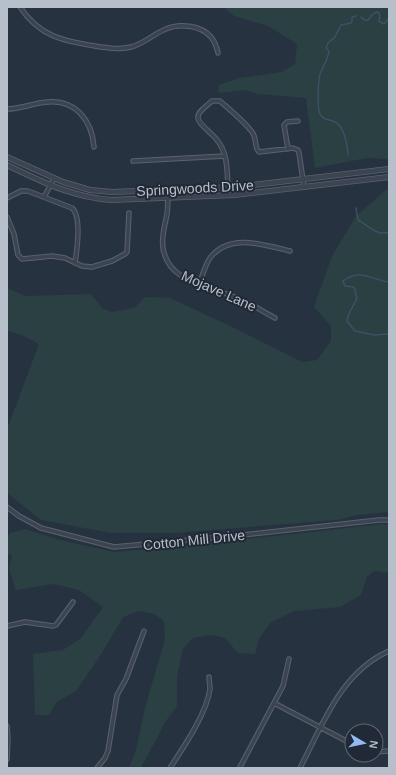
<svg xmlns="http://www.w3.org/2000/svg" width="396" height="775" viewBox="0 0 396 775" font-family="Arial,sans-serif">
  <style>
    .green { fill: #2a4042 }
    .lines { fill: none; stroke-linecap: round; stroke-linejoin: round }
    .stream { stroke: #3d5067; stroke-width: 1.5 }
    .minor-casing { stroke: #59626d; stroke-width: 5.5 }
    .tertiary-casing { stroke: #59626d; stroke-width: 6 }
    .minor { stroke: #3b4450; stroke-width: 3.5 }
    .tertiary { stroke: #3b4450; stroke-width: 4.5 }
    .labels { text-anchor: middle; dominant-baseline: central; stroke-width: 4; stroke-linejoin: round; paint-order: stroke }
    .street-label { font-size: 14px; fill: #b7bfca; stroke: #202935 }
  </style>
  <rect width="100%" height="100%" fill="#273240"/>
  <path class="green" d="M223,7H389V159L367,158L315,168L306,98L258,94L245,90L218,93L219,85L239,78L282,72L295,64L297,44L268,26L234,16Z
    M386,190H389V512L357,515L337,520L174,533H111L41,520L7,493V429L39,344L24,336L7,330V288L25,296L91,294L102,308L111,312L134,308L145,297L170,298L228,325L302,362L317,360L331,341V326L314,307L332,256L356,216Z
    M383,524L389,525V573L374,571L367,577L361,595L340,607L295,611L271,622L259,639L255,654L238,653L225,638L211,635L193,638L183,649L177,677V706L166,721L141,768H129L136,750L145,708L165,639L164,621L154,614L139,611L123,617L102,653L76,691L57,702L49,715H35L33,654L63,650L81,638L103,607L79,590L54,584L16,590L9,569L12,555L7,554V539L10,533L25,529L60,540L114,552L165,548Z"/>
  <g class="lines">
    <path class="stream" d="M361,17L364,20H368L373,14L377,12L379,13L380,16L379,21L384,24L389,18
      M348,155C348,146 344,126 335,122C330,119 323,121 320,114C317,108 318,81 320,74C322,68 329,57 329,51L326,48L328,43L335,37L341,25L351,23L352,21V17L356,16
      M356,208L358,220C369,226 376,236 389,232
      M389,282C372,280 360,268 343,281L345,286L354,287L357,298C354,306 348,312 347,321L355,331L374,335L389,334"/>
    <g class="minor-casing">
      <path id="minor" d="M20,7C39,36 63,41 95,46C107,48 119,50 131,47C144,44 153,34 166,29C179,23 201,25 211,37C215,42 217,48 218,53
        M7,109C21,109 33,103 47,102C75,99 92,120 94,147
        M288,149L284,125L287,122L298,121
        M133,161L225,156
        M228,187C227,171 228,153 217,140C213,134 197,123 198,117C198,111 208,105 212,101H220C229,109 245,122 252,132C257,138 254,147 259,152L293,148L298,150L299,153L304,187
        M168,190C168,198 168,207 167,214C165,226 161,236 163,248C168,283 210,286 237,298C250,303 262,311 275,318
        M44,197L54,179
        M7,198L21,191H28L72,208C82,216 77,250 75,263
        M7,217L14,234L18,255L22,259L52,256L65,258L82,266L92,267L112,261L125,254L127,252L129,213
        M199,284C203,275 205,265 210,258C229,232 265,245 290,251
        M7,507L19,516L41,528L114,547L243,535L379,520H389
        M7,626L25,622L53,626L56,625L73,602
        M274,703L352,744
        M7,726L8,739L7,759
        M376,752L389,751
        M240,767L283,686L289,659
        M97,768L105,758L108,751L117,695L126,679L144,631
        M170,768C183,748 207,713 210,689C210,685 209,681 209,677
        M300,768C323,724 341,672 389,651"/>
    </g>
    <g class="tertiary-casing">
      <path id="tertiary" d="M7,157L63,182L90,190L112,192L236,187L389,169
        M7,165C43,182 71,197 111,200L234,195L389,177"/>
    </g>
    <use href="#minor" class="minor"/>
    <use href="#tertiary" class="tertiary"/>
  </g>
  <g class="labels">
    <g class="street-label">
      <text transform="translate(195 188) rotate(-3)">Springwoods Drive</text>
      <text transform="translate(219 291) rotate(24)">Mojave Lane</text>
      <text transform="translate(194 540) rotate(-6)">Cotton Mill Drive</text>
    </g>
  </g>
  <rect width="396" height="775" fill="none" stroke="#b7bfca" stroke-width="16"/>
  <g transform="translate(364 743) rotate(99)"><circle r="19" fill="#202935" stroke="#5c6571"/>
  <path d="M0-3L7 15L0 10L-7 15Z" fill="#93baf3"/>
  <text y="-6" font-size="11" font-weight="bold" text-anchor="middle" fill="#b7bfca">N</text>
  </g>
</svg>
